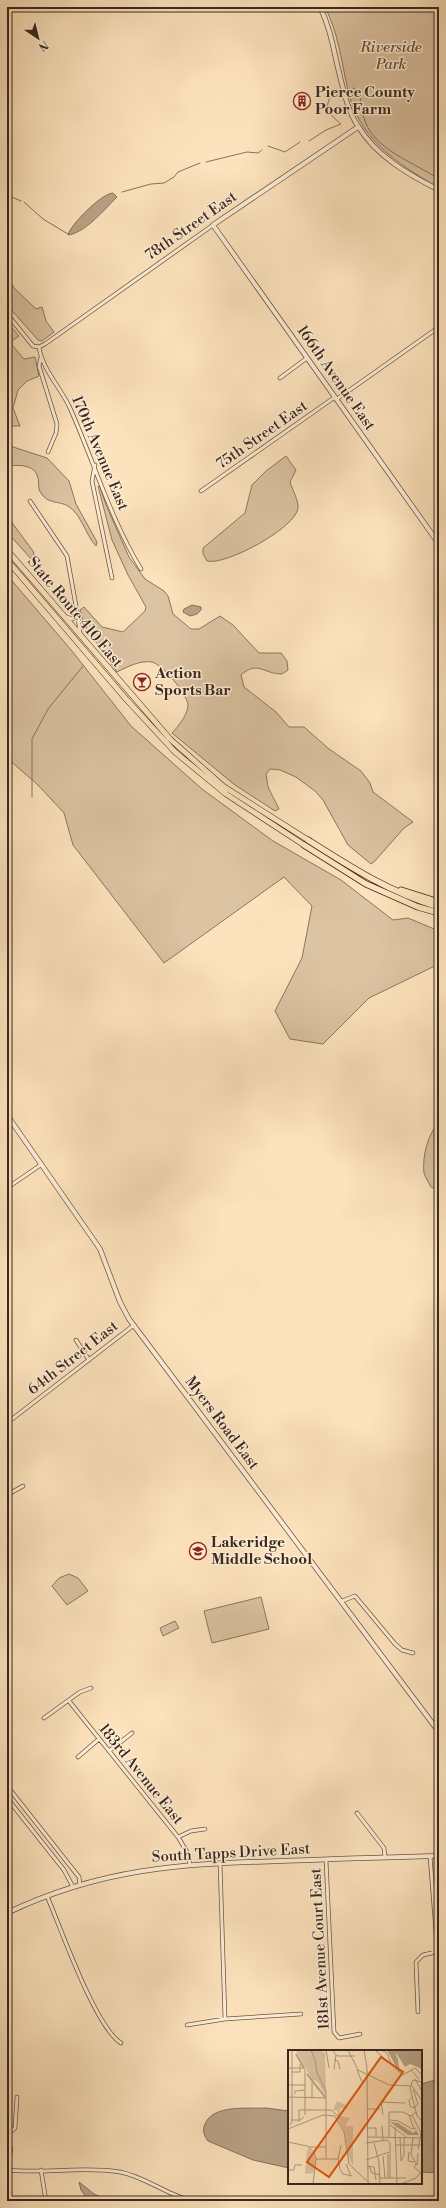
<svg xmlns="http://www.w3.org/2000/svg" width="446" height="2208" viewBox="0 0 446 2208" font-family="'Libre Bodoni',serif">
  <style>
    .green { fill: #dcc3a2; stroke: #8a7660 }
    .water { fill: #baa387; stroke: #86725d }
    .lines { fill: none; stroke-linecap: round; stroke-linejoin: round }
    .stream { stroke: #86725d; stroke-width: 1 }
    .minor-casing { stroke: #6a5746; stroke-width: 4.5 }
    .tertiary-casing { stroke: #6a5746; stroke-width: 5.5 }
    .trunk-casing { stroke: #39281f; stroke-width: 6 }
    .motorway-casing { stroke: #39281f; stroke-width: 7 }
    .minor { stroke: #feedd4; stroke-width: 3 }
    .tertiary { stroke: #feedd4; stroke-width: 4 }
    .trunk { stroke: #fde3bd; stroke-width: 5 }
    .motorway { stroke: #fde3bd; stroke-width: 5.5 }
    .labels { text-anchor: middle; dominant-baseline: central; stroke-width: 3; stroke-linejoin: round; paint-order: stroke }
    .park-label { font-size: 15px; font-style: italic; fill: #624f40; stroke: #feedd4 }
    .poi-label { font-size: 15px; font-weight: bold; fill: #39281f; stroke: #feedd4; text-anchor: start }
    .street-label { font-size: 15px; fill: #39281f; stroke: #feedd4 }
    .inset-river { fill: none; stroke: #baa387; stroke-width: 2 }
    .inset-road { fill: none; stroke: #af987e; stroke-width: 1 }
    .view { fill: #df570d; fill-opacity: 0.15; stroke: #df570d; stroke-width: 2 }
    .inset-edge { fill: none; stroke: #39281f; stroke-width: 2 }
  </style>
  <rect width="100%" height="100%" fill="#fde3bd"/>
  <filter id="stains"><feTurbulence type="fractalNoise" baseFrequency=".005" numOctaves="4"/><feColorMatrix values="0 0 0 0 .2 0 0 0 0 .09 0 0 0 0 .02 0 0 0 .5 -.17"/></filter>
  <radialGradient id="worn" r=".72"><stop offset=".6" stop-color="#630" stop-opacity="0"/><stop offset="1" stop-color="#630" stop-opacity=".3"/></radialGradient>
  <path class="green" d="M325,7H439V188C396,163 357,138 347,86C341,59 338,32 325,7Z
    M7,277L14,288L36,309L42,307L46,321L54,332L42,341L38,340L7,305Z
    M7,322L19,336L12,341V345L24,359L35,357L39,376L27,381L18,390L13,408L20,426H7Z
    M7,445L47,458L69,481L76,504L97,542L96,546C85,534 82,515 68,506C60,501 47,504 41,493C37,488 40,481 37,475C33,464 16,465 7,466Z
    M286,456L296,470L290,482C292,489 299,501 298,508C296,528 225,566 207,561L203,554V548L245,513L252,485L266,471Z
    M98,486L100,487L106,505L129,557L145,579L164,591L168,596L173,614L191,629H199L220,616L233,625L259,653H281L287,661L288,670L282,674C263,674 258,660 241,675L244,687L276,712L289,727H304L329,749L361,771L370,783L373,792L413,822L404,828L374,862L371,864L348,845L323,800L315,791L296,777L280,770L270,769L266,774L268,787L279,809L275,811L235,785L172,733C178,727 189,713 188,704C186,693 163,665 152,662C140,660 127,667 117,672L84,625L80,610L84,607L102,627L123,632L145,611L146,607L128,575L112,540Z
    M7,516L33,551L35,558L32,560L7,532Z
    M7,575L72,651L131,726L202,789L273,841L341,880L393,920L408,918L439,931V964L369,998L323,1044L290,1039L275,1011L302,958L312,906L284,877L164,963L73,845L64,813L38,785L7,758Z
    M439,1122V1191L431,1187C429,1183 425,1177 424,1173C422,1156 428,1134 439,1122Z
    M69,1574L78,1578L88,1591L67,1605L52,1586L59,1578Z
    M261,1597L269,1629L212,1643L204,1611Z
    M175,1621L179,1628L163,1636L160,1628Z"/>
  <path class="water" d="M113,193L117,197C105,209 85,233 68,235C70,225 102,193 113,193Z
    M192,605L201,607V610L197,614L190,616L183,612L184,609Z
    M439,2079V2173L421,2172V2084Z
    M266,2108L289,2111V2168L253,2160L208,2141C204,2136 202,2130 205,2124C213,2104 249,2109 266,2108Z
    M79,2182L94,2194L110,2201H89L81,2190Z"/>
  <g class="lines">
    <path class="stream" d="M353,88L359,91C361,100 361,111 365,121C375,150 415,163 439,179
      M309,141L326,130L341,124C333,117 323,110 330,98L338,94
      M268,146L285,152L300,142
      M206,162L247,152L258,153L262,150
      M122,192L151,184L164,183L174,177L178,172L200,163
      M7,195L21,201
      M24,202L43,219L68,234
      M32,797V739L48,709L83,666"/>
    <g class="minor-casing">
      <path id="minor" d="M7,314L33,346L39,347
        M39,347C42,369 61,388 70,408C94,462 111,520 141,569
        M39,347L45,344L213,225
        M41,357L39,366L57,424L56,433L48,452
        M280,378L307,358
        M337,399L439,327
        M95,465L92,481L112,578
        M201,491L335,397
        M30,501L67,556L78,617
        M67,617L72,619L78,617L80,633
        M7,1188L42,1164
        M76,1340L89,1360
        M7,1423L134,1325
        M7,1495L23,1486
        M342,1601L355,1596L395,1644L402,1650L413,1653
        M69,1701L178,1837L187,1852L190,1864
        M44,1718L80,1692L91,1688
        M109,1751L132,1733
        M78,1757L99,1739
        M7,1786L79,1877L80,1885
        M7,1798L64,1870L73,1887
        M357,1813L384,1848L385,1857
        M178,1837L191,1831L205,1829
        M326,1860L334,2032L339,2038L360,2034
        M220,1863L225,2019
        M47,1896C60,1926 95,2027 121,2043
        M418,2012L416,1962L423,1955L436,1952L437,1945L430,1856
        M187,2025L225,2019L301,2014
        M7,2135L15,2128L17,2097
        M7,2142L11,2149L7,2167
        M7,2170C44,2174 83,2166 120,2172C147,2177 167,2196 194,2201
        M41,2170L46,2201"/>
    </g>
    <g class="tertiary-casing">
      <path id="tertiary" d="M320,7C330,27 333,47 338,68C343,88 347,110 358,126C376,156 409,175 439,190
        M358,127L213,225L439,544
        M7,1115L100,1249L120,1302L129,1319L439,1732
        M7,1913C101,1868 180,1864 281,1861C334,1859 386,1857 439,1856"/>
    </g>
    <g class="trunk-casing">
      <path id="trunk" d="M7,550L170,739L223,786L308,840
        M7,560L126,699L175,752L226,794L304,845"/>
    </g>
    <g class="motorway-casing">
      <path id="motorway" d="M308,840C352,868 389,892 439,907
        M304,845L366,884L418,907L439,913
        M401,890L439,902"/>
    </g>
    <use href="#minor" class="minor"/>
    <use href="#tertiary" class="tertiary"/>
    <use href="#trunk" class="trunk"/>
    <use href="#motorway" class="motorway"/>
  </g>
  <defs>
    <g id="building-ring" transform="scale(0.9)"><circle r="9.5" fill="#feedd4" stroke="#8f2418" stroke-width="1.5"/><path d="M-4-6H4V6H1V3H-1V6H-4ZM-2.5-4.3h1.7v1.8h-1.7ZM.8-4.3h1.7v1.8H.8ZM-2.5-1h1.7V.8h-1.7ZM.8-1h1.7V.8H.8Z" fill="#8f2418"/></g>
    <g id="bar-ring" transform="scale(0.9)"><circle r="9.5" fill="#feedd4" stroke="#8f2418" stroke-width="1.5"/><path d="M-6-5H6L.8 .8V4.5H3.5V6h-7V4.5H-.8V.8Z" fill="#8f2418"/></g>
    <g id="school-ring" transform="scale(0.9)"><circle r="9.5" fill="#feedd4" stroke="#8f2418" stroke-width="1.5"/><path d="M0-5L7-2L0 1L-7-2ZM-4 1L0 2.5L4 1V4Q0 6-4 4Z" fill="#8f2418"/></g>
  </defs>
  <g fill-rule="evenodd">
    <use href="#building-ring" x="302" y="101"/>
    <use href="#bar-ring" x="142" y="682"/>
    <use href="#school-ring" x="198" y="1551"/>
  </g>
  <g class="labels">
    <g class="park-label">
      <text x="391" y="47">Riverside<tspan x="391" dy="17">Park</tspan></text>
    </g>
    <g class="poi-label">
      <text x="315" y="92">Pierce County<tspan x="315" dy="17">Poor Farm</tspan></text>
      <text x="155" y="673">Action<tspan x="155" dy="17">Sports Bar</tspan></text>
      <text x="211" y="1542">Lakeridge<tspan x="211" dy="17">Middle School</tspan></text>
    </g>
    <g class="street-label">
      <text transform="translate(191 226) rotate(-35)">78th Street East</text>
      <text transform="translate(336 378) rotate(55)">166th Avenue East</text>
      <text transform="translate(262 435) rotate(-35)">75th Street East</text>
      <text transform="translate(100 453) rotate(67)">170th Avenue East</text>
      <text transform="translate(75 612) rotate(50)">State Route 410 East</text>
      <text transform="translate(73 1358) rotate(-38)">64th Street East</text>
      <text transform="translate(222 1423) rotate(53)">Myers Road East</text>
      <text transform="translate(141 1774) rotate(51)">183rd Avenue East</text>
      <text transform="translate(231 1853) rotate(-3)">South Tapps Drive East</text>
      <text transform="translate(320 1949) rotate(-93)">181st Avenue Court East</text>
    </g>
  </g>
  <g transform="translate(288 2050)">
    <rect width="134" height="134" fill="#fde3bd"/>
    <path d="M32,0L37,3L38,46L30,32L24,29L8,1ZM49,51L60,56L58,59L52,58V66L62,68L57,76H65V116L60,105L57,83L49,67L50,61L45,60ZM22,99L28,110L25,123L17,124L19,100Z" fill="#dcc3a2"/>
    <path d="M99,0H134V19L122,14L117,17L108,3L110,20ZM102,72L110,73L125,83L128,80L131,85H120Z" fill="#baa387"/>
    <path class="inset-river" d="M8,4L16,18M19,24L37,47"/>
    <path class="inset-road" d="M23,0L27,10L29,23L38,41V109M38,0L41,18M44,0L49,6H67M60,0L70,20L101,35L124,36L134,51M76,0L79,18L80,132M87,0L115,25L127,18L134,25M93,0L99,3L103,13M109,7L111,22M46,10L50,11L52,19M0,18H16L17,20V65M46,19L48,5M69,20L74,32M123,20L131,29M4,22H12V14M127,29L134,41M134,32L125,30L122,38L129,66L134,71M0,35H18M7,44V41L17,40M0,47L38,48M24,47V32M124,47L121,50L122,56L126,58L130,54L125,39M79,59H92M95,65L93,52L117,53M121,65L126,79M124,65L133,83L130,99M3,70H12L16,67M102,70L110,71L124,79L128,78M11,72V60H43L50,66M2,75L4,72V1M102,75L118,87M94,76L95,91M107,77L109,134M78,78H88V86M0,79L35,65L47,66L56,82L61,114L82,134M80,87L134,88M101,87V62H115L123,66L128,62M112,87L113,111M125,87L123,105L129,115M0,92L19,96L26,102L28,109M78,93L99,90L102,93V128M86,93L91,112L92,134M53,95L50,109L52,119L55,124L64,126M108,95H134M21,97H38M121,102L120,111L126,112M100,104V128M95,106L97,128M28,109H50M78,110L101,102M113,111L116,105V87M58,114L63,126M128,114L126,117L133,123M129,115L130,103M79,116L86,117L88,130M81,116L84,123L92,125M0,120H6L7,115H14M92,128H118M25,134L28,109M113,134L128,128L134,121"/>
    <path class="view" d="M93,7L115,22L41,127L19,112Z"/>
    <rect width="134" height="134" class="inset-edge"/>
  </g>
  <rect width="446" height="2208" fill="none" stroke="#fde3bd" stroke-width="24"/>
  <rect x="8" y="8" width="430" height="2192" fill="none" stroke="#39281f" stroke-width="2"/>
  <rect x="12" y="12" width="422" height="2184" fill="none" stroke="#39281f"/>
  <g transform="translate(38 38) rotate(145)" stroke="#feedd4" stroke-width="3" paint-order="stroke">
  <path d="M0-3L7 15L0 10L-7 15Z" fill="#39281f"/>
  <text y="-6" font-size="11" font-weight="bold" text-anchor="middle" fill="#39281f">N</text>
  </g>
  <rect width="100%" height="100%" filter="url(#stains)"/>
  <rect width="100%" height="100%" fill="url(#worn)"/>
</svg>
